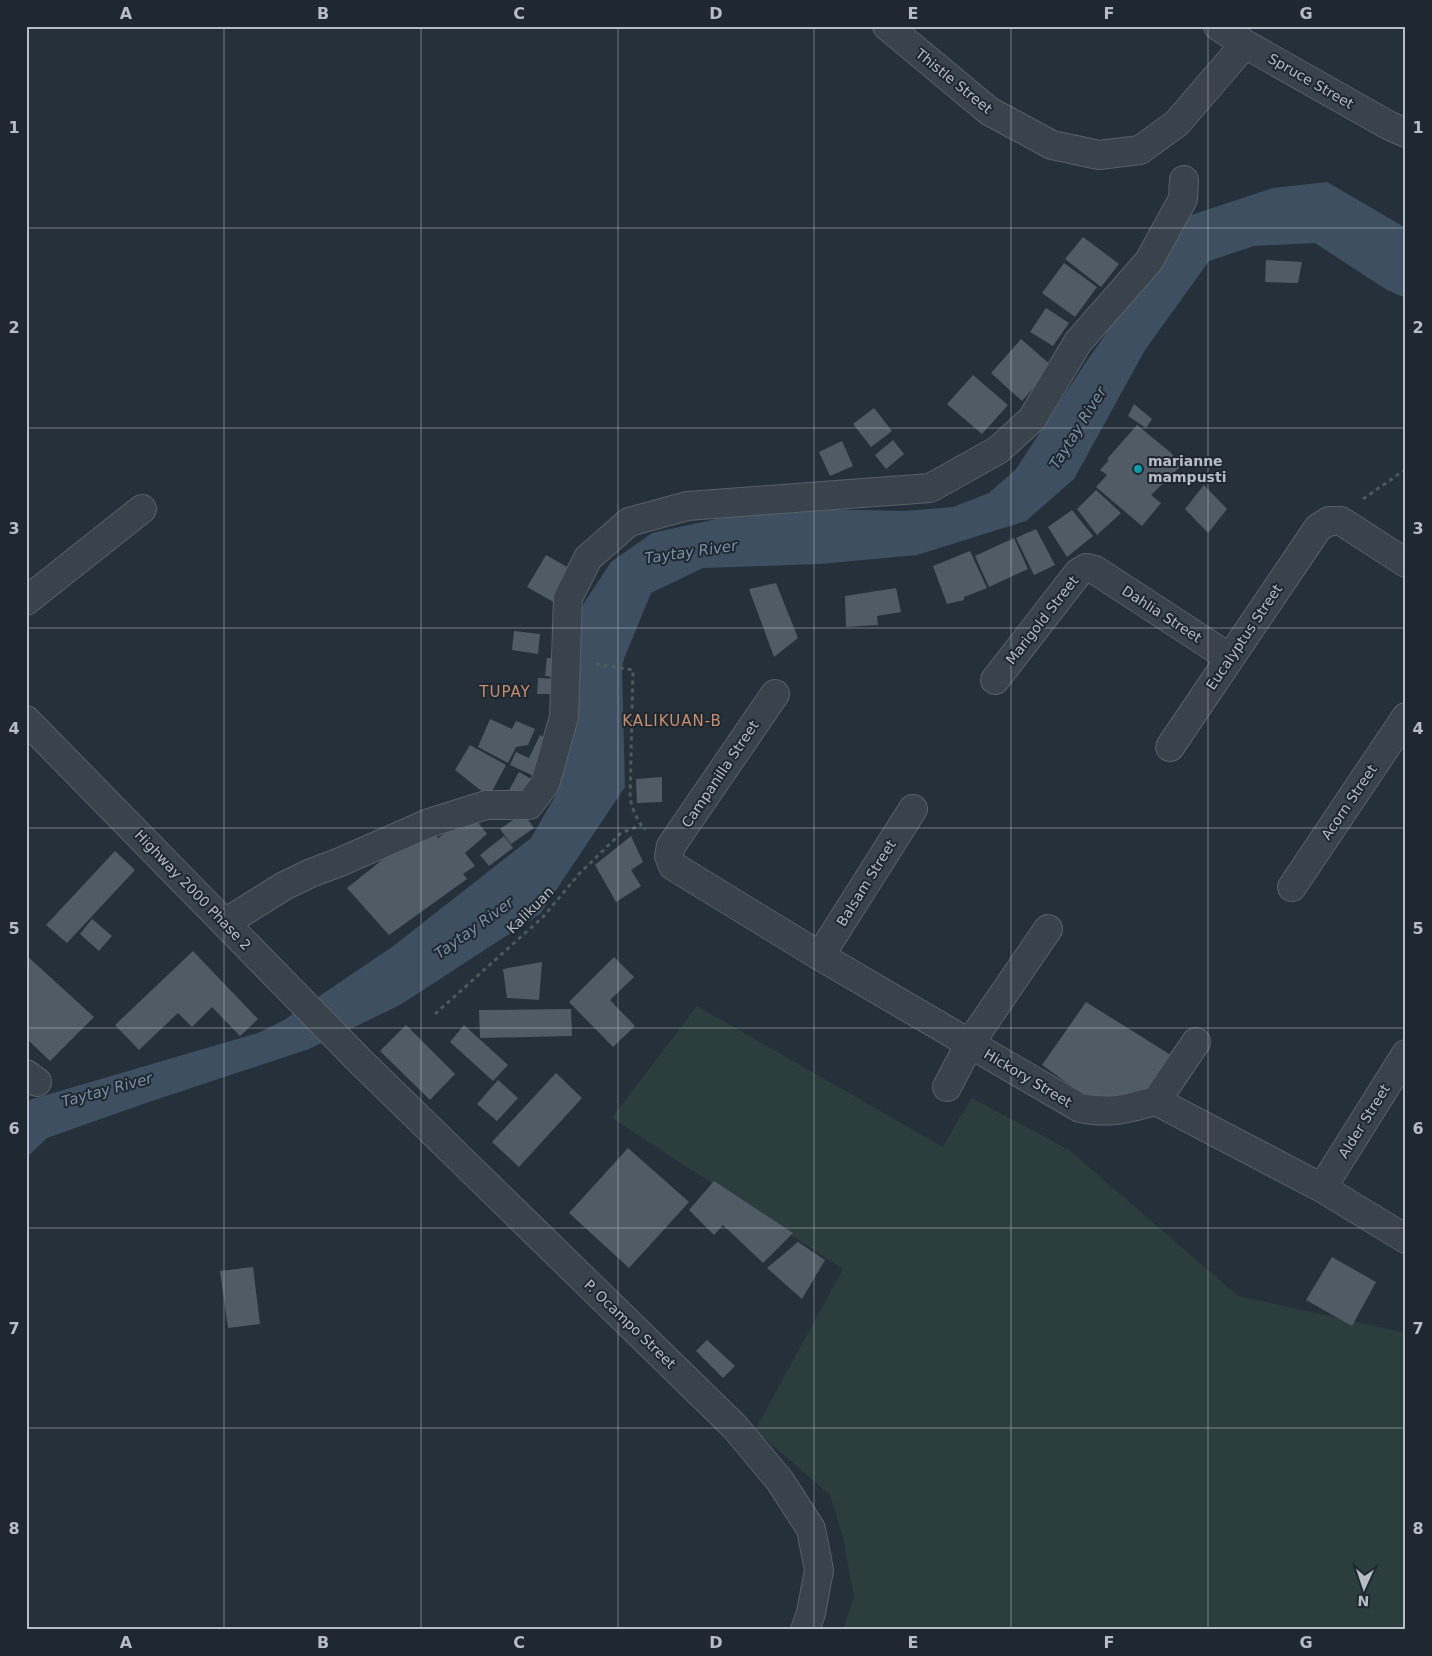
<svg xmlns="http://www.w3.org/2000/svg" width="1432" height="1656" viewBox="0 0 1432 1656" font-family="'DejaVu Sans',sans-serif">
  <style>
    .green { fill: #2b3e3d }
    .water { fill: #3e4f61 }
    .building { fill: #505b65 }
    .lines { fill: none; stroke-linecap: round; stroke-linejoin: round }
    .minor-casing { stroke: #586069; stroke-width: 30 }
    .path { stroke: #4a5b5c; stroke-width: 3; stroke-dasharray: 4 4; stroke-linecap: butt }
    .minor { stroke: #3a424b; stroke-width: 28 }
    .grid { fill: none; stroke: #b6bdc6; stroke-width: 1; stroke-opacity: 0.55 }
    .culture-dot { fill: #0f9aa8; stroke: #1f2730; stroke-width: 2 }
    .labels { text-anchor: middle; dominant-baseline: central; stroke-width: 4; stroke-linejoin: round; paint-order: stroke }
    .street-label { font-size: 14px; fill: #b6bdc6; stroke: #1f2730 }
    .poi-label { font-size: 14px; font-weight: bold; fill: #b6bdc6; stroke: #1f2730; text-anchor: start }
    .water-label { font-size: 15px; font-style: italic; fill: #7a90a5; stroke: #1f2730 }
    .neighbourhood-label { font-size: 15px; letter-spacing: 1px; fill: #c78f6f; stroke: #1f2730 }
    .neatline { fill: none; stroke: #b6bdc6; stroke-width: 2 }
    .grid-label { font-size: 16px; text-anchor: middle; font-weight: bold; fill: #b6bdc6 }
  </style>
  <rect width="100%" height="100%" fill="#26303a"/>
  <path class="green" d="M697,1006L943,1147L957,1122L972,1098L1069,1150L1238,1296L1406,1333V1630H843L854,1597L843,1538L830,1495L755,1430L843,1269L612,1118Z"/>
  <path class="water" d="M1327,182L1406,228V298L1387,290L1315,243L1254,246L1209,261L1145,350L1074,479L1026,521L917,555L820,564L703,568L651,593L624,659L622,668L625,787L540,914L400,1005L309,1049L146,1103L47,1138L26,1158V1101L258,1033L284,1020L392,947L531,838L557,793L575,713L580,609L611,562L652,533L768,508L904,511L953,507L989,493L1016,469L1084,365L1188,216L1273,188Z"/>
  <path class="building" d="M1083,237L1119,264L1101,287L1065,259Z
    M1266,260L1302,262L1298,283L1265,282Z
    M1064,263L1097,287L1075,317L1042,293Z
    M1046,308L1069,323L1053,346L1030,332Z
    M1021,339L1052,366L1022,401L991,373Z
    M973,375L1008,405L982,434L947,404Z
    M1134,404L1152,419L1146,428L1128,416Z
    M874,408L892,431L871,447L853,424Z
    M1137,425L1170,452L1182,465L1151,495L1161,503L1142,526L1096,487L1107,475L1100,470L1109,460L1107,459Z
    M893,440L904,454L886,469L875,455Z
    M842,441L853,466L830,476L819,452Z
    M1204,485L1227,509L1208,533L1185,509Z
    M1096,490L1121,513L1097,535L1077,509Z
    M1072,510L1093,536L1067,557L1048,527Z
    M1036,529L1055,565L1034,575L1016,538Z
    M1014,538L1028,569L989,587L975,556Z
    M970,551L987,588L964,597V600L947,604L933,566Z
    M546,555L576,572L557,604L527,587Z
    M776,583L798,638L774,657L749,589Z
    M896,588L901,612L877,616L878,625L846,627L845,596Z
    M514,631L540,634L538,654L512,650Z
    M547,658L562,659L560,677L545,676Z
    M538,678L557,679L556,694H537Z
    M490,719L512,729L516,721L535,729L528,745L516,747L508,763L478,747Z
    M540,735L553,741L536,777L510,765L516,752L529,758Z
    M470,745L506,765L489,797L455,770Z
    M519,772L535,781L524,801L508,792Z
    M662,777V802L637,803L636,779Z
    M523,813L534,828L511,844L500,829Z
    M472,815L487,834L465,853L475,866L463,874L467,879L389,935L347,888L427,824L438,838Z
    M504,836L513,848L489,866L480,855Z
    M631,836L643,862L631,870L641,886L616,902L595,865Z
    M115,851L135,870L67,943L46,925Z
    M92,919L112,936L99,951L80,934Z
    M193,951L258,1019L240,1036L212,1007L192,1027L178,1013L139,1050L115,1025Z
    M26,955L94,1017L50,1061L26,1038Z
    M614,957L634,977L610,1000L635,1026L613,1047L569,1002Z
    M542,962L539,1000L507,998L503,969Z
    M1086,1002L1174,1057L1155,1089L1118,1100L1084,1095L1042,1065Z
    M571,1009L572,1036L480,1038L479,1010Z
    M406,1025L455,1074L430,1100L380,1051Z
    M464,1025L508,1065L493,1081L450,1042Z
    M556,1073L582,1098L519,1167L492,1142Z
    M498,1080L518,1098L497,1121L477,1104Z
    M628,1148L689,1202L629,1268L569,1213Z
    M714,1181L793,1233L763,1263L723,1225L714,1235L689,1210Z
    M798,1242L825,1260L802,1299L767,1268Z
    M1332,1257L1376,1282L1352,1326L1306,1300Z
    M253,1267L260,1324L228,1328L220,1271Z
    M707,1340L735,1366L723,1378L696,1351Z"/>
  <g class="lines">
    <g class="minor-casing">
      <path id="minor" d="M887,26L989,111L1052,145L1099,155L1140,150L1177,123L1245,44
        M1218,26L1245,44L1388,125L1406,133
        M26,601L142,509
        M995,680L1078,573L1086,568L1095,570L1230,658
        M775,694L671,846L669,856L673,866L820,956L1080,1108C1112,1114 1125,1109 1156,1101L1322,1188L1406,1239
        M26,720L360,1061L735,1427L780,1481L811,1529L819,1570L811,1613L805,1630
        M1170,747L1318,528L1329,521H1341L1406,563
        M1292,887L1406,717
        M225,923L284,886L311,873L340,862L429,823L486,805H529L545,784L564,717L568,598L588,558L629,522L687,506L930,488L998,450L1032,419L1078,342L1149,261L1183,199L1184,180
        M820,956L913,809
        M26,1074L37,1082
        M947,1087L970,1043L1048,929
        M1156,1101L1196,1042
        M1322,1188L1406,1054"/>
    </g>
    <path class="path" d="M1363,499L1406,469
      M596,664L633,670L630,797C632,809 637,820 645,830
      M435,1014L543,917L579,874L621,833L641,825"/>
    <use href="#minor" class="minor"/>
  </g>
  <path class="grid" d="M224,26V1630M421,26V1630M618,26V1630M814,26V1630M1011,26V1630M1208,26V1630M26,228H1406M26,428H1406M26,628H1406M26,828H1406M26,1028H1406M26,1228H1406M26,1428H1406"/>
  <circle class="culture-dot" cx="1138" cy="469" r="5"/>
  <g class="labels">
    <g class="street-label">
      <text transform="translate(954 81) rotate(39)">Thistle Street</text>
      <text transform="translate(1311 81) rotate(30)">Spruce Street</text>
      <text transform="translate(1162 614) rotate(33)">Dahlia Street</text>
      <text transform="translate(1042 620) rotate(-52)">Marigold Street</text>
      <text transform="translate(1244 637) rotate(-56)">Eucalyptus Street</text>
      <text transform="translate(720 774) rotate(-56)">Campanilla Street</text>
      <text transform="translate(1349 802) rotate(-56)">Acorn Street</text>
      <text transform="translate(866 883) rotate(-58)">Balsam Street</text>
      <text transform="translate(193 890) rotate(46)">Highway 2000 Phase 2</text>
      <text transform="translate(530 910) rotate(-45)">Kalikuan</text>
      <text transform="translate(1028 1078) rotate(31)">Hickory Street</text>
      <text transform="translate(1364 1121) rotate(-58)">Alder Street</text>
      <text transform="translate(630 1324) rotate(44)">P. Ocampo Street</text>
    </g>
    <g class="poi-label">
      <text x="1148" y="461">marianne<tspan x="1148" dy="16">mampusti</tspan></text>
    </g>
    <g class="water-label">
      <text transform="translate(1078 428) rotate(-58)">Taytay River</text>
      <text transform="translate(691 552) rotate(-8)">Taytay River</text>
      <text transform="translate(474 928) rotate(-36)">Taytay River</text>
      <text transform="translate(107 1090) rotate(-15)">Taytay River</text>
    </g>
    <g class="neighbourhood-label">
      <text x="505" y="692">TUPAY</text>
      <text x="672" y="721">KALIKUAN-B</text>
    </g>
  </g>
  <rect width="1432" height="1656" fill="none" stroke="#1f2730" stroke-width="55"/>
  <g transform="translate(1364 1588) rotate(183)" stroke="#1f2730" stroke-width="4" paint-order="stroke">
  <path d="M0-4L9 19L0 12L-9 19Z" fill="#b6bdc6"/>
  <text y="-8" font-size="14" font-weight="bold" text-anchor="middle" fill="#b6bdc6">N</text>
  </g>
  <rect x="28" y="28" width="1376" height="1600" class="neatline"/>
  <g class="grid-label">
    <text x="126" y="19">A</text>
    <text x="323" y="19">B</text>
    <text x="519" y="19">C</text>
    <text x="716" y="19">D</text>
    <text x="913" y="19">E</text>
    <text x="1109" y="19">F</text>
    <text x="1306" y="19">G</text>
    <text x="14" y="133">1</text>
    <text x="1418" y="133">1</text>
    <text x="14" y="333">2</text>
    <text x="1418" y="333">2</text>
    <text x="14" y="534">3</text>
    <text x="1418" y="534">3</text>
    <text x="14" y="734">4</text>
    <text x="1418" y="734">4</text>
    <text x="14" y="934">5</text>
    <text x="1418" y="934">5</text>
    <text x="14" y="1134">6</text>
    <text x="1418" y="1134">6</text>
    <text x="14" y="1334">7</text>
    <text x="1418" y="1334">7</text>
    <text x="14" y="1534">8</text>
    <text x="1418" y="1534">8</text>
    <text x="126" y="1648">A</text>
    <text x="323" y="1648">B</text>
    <text x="519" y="1648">C</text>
    <text x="716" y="1648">D</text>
    <text x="913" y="1648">E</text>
    <text x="1109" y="1648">F</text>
    <text x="1306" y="1648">G</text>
  </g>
</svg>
